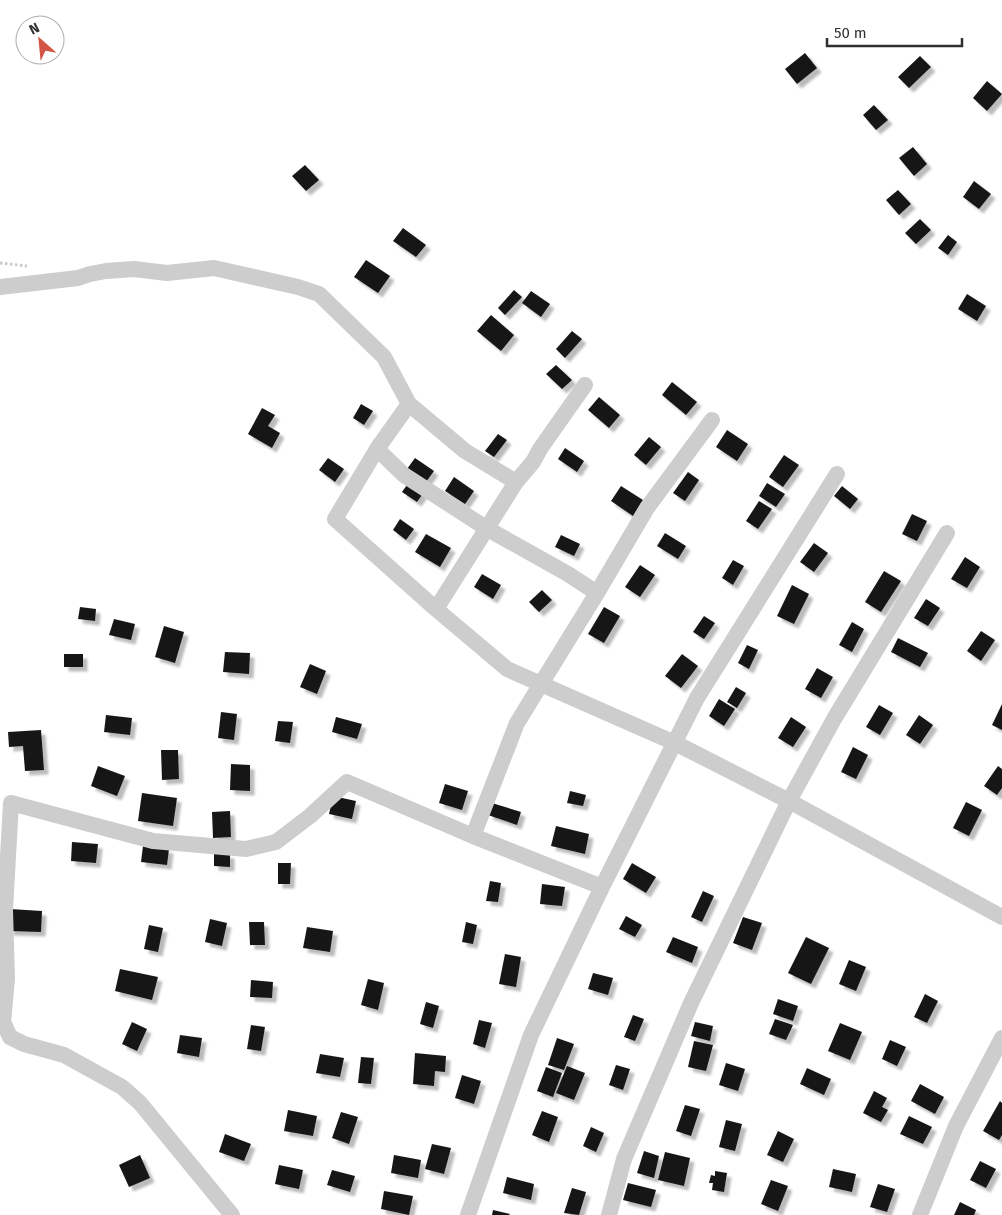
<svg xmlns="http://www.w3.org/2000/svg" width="1002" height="1215" viewBox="0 0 1002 1215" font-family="'Fira Sans',sans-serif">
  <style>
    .building { fill: #171717; filter: url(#shadow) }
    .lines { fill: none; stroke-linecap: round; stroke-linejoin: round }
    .path { stroke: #cacaca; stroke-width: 3; stroke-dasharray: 2.5 2.5; stroke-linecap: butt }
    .minor { stroke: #cdcdcd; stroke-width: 16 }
  </style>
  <defs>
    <filter id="shadow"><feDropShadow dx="4.5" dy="4.5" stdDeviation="1" flood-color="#0004"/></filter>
  </defs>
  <rect width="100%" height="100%" fill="#fff"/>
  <path class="building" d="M805,53L817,68L797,84L785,69Z
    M920,56L931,67L909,88L898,77Z
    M987,81L1002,94L987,111L973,98Z
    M874,105L888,120L876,130L863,115Z
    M913,147L927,164L914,176L899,158Z
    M305,165L319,180L306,191L292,176Z
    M974,181L991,194L979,209L963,197Z
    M898,190L911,204L899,215L886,200Z
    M920,219L931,230L916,244L905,233Z
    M403,228L426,245L416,257L393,241Z
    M948,235L957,242L948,255L938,248Z
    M366,260L390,276L378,293L354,277Z
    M514,290L522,297L505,315L498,308Z
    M531,291L550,304L541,317L522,303Z
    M967,294L986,306L977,321L958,309Z
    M491,315L514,335L501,351L477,331Z
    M572,331L582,339L565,358L556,349Z
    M556,365L572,380L562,389L546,374Z
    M672,382L697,402L686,415L662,395Z
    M599,397L620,415L609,428L588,410Z
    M361,404L373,411L364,425L353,418Z
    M262,408L275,415L268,426L280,433L272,448L248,434Z
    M727,430L748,444L737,461L716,447Z
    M498,434L507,440L494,457L485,451Z
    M649,437L661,447L646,465L634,455Z
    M565,448L584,461L577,472L558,459Z
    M784,455L799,465L783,487L769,477Z
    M328,458L344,469L335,482L319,470Z
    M415,458L434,471L426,482L407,469Z
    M688,472L699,480L685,501L673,493Z
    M454,477L474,491L465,504L445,491Z
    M409,482L424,492L417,502L402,492Z
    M767,483L785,494L776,507L759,496Z
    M621,486L643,500L633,516L611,501Z
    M842,486L858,499L850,509L834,496Z
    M759,501L772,509L758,529L746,521Z
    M912,514L927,521L917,541L902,534Z
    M400,519L414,529L406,540L393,530Z
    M665,533L686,546L678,559L657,546Z
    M426,534L451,548L440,567L415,552Z
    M561,535L580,544L574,556L555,547Z
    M814,543L828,553L814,572L800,562Z
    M965,557L980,567L967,588L951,579Z
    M733,560L744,566L733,585L722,578Z
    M640,565L655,575L640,597L625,587Z
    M884,571L901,581L881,612L865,602Z
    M482,574L501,585L493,599L474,587Z
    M792,585L809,594L794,624L777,616Z
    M542,590L552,600L539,612L529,602Z
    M926,599L940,608L928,626L914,618Z
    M80,607L96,609L95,621L78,619Z
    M604,607L620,616L604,643L588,634Z
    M704,616L715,623L704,639L693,632Z
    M114,619L135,624L131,640L109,635Z
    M852,622L864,629L852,652L839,645Z
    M164,626L184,632L175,663L155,657Z
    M981,631L995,640L981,661L967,651Z
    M898,638L928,653L920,667L891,652Z
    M747,645L758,650L749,669L738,663Z
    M225,652L250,653L249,674L223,672Z
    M64,654H83V667H64Z
    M682,654L698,666L681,688L665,676Z
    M310,664L326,671L317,694L300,687Z
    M817,668L833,677L821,698L805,689Z
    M736,687L746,693L737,708L727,702Z
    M719,699L735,709L724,726L709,716Z
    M1002,704V730L992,725Z
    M879,705L893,713L880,735L866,727Z
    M221,712L237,714L234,740L218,738Z
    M106,715L132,718L130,735L104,732Z
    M919,715L933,725L920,744L906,735Z
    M336,717L362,724L357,739L332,732Z
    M791,717L806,727L793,747L778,738Z
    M278,721L293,722L290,743L275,741Z
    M41,730L44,770L25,771L23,746L9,747L8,732Z
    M853,747L868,755L856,779L841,772Z
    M161,750H178L179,779L162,780Z
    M231,764L250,765V791L230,790Z
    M98,766L125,776L117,796L91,786Z
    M998,766L1002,769V788L997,795L984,786Z
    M445,784L468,791L462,810L439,803Z
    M570,791L586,795L583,806L567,803Z
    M142,793L177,798L173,826L138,821Z
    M333,796L356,801L352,819L329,814Z
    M966,802L982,810L969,836L953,828Z
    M492,803L521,812L517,825L488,815Z
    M230,811L231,837L213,838L212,812Z
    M556,826L589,834L585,854L551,846Z
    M72,842L98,844L96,863L71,861Z
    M143,846L169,849L167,865L141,862Z
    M214,853L230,854V867L214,866Z
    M278,863H291L290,884H278Z
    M632,863L656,877L646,893L623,879Z
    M490,881L501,883L498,902L486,901Z
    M542,884L565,887L562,906L540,904Z
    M703,891L714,896L702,922L691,917Z
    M10,909L42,911L41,932L9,931Z
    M626,916L642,925L635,937L619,929Z
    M743,917L762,923L752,950L733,943Z
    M210,919L227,923L222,946L205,942Z
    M249,922H264L265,945H250Z
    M466,922L477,925L473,944L462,942Z
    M149,925L163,928L158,952L144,949Z
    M307,927L333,931L330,952L303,948Z
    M673,937L698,947L692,963L666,952Z
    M806,937L829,948L811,984L788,973Z
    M505,954L521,957L516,987L499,984Z
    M849,960L866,967L856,991L839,984Z
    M120,969L158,977L152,1000L115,991Z
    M593,973L613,978L608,995L588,989Z
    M368,979L384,983L378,1010L361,1005Z
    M251,980L273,982L272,998L250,997Z
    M925,994L938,1001L927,1023L914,1017Z
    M778,999L798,1006L793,1021L773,1014Z
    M426,1002L439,1006L433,1028L420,1024Z
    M633,1015L644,1019L635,1041L624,1037Z
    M775,1019L793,1025L786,1040L769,1034Z
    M479,1020L492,1023L485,1048L473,1044Z
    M132,1022L147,1029L137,1051L122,1044Z
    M695,1022L713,1026L710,1041L691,1036Z
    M840,1023L862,1032L850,1060L828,1051Z
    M251,1025L265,1027L261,1051L247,1049Z
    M180,1035L202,1038L199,1057L177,1053Z
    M557,1038L574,1044L564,1070L548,1065Z
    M890,1040L906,1047L897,1066L882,1059Z
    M694,1041L713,1045L706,1071L688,1067Z
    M415,1053L446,1056L445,1072L435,1071L434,1086L413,1084Z
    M320,1054L344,1058L340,1077L316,1073Z
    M361,1057L374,1058L371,1084L358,1083Z
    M726,1063L745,1069L738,1091L719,1085Z
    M616,1065L630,1069L623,1090L609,1085Z
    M567,1066L585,1073L574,1100L556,1093Z
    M546,1067L562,1073L553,1097L537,1091Z
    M807,1068L831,1079L824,1095L800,1084Z
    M462,1075L481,1081L474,1104L455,1098Z
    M920,1084L944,1097L935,1114L911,1101Z
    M874,1091L887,1098L882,1107L888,1110L881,1122L863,1113Z
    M1000,1101L1002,1103V1135L999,1140L983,1131Z
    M685,1105L700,1109L691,1136L676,1131Z
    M288,1110L317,1116L313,1136L284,1131Z
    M542,1111L558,1117L549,1142L532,1135Z
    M341,1112L358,1117L349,1144L332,1138Z
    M909,1116L932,1127L923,1144L900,1134Z
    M726,1120L742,1124L735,1151L719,1147Z
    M591,1127L604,1133L596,1152L583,1146Z
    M778,1131L794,1139L783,1162L767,1155Z
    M225,1134L251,1144L244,1161L219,1152Z
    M432,1144L451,1148L444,1174L425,1169Z
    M644,1151L659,1156L654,1178L637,1173Z
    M665,1152L690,1158L684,1186L658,1180Z
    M140,1155L150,1178L129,1187L119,1165Z
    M394,1155L421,1160L418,1178L391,1173Z
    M980,1161L996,1169L986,1188L970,1180Z
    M279,1165L303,1170L299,1189L275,1184Z
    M833,1169L856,1174L852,1192L829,1187Z
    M332,1170L355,1176L350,1192L327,1185Z
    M715,1171L727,1173L724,1192L712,1190L713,1183H709L711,1175L715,1176Z
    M507,1177L534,1184L531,1200L503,1193Z
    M771,1180L788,1186L778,1211L761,1204Z
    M628,1183L656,1190L651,1207L623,1200Z
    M878,1184L895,1189L887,1212L870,1207Z
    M572,1188L586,1192L579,1215L564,1213Z
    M384,1191L413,1196L409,1215L381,1209Z
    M960,1202L976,1210L974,1215H954Z
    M493,1210L510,1214L509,1215H492Z"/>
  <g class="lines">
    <path class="path" d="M0,263L27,266"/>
    <path class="minor" d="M0,287L78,278L90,274L106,271L134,269L167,273L214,268L298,287L319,294L384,357L409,404L465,451L516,482
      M409,404L377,449L335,519L436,609L507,669L675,743L789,801L1002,917
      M377,449L404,475L486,528L568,574L597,593
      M436,609L516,482L533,462L540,449L585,385
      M473,836L517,723L597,593L647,508L712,420
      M232,1215L140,1103L122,1087L64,1055L24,1044L10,1037L3,1022L7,979L5,910L11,803L153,841L246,849L276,842L310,816L347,782L473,836L602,887
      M468,1215L531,1035L602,887L697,698L837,474
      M609,1215L624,1159L691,1003L789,801L834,719L947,533
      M920,1215L956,1126L1002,1038"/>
  </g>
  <g transform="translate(40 40) rotate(333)"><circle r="24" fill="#ffffff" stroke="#acacac"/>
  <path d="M0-4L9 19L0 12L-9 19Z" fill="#d35545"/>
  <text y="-8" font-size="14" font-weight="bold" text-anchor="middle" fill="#303030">N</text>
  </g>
  <path d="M827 38v8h135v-8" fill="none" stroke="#303030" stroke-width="2.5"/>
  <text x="834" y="38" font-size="15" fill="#303030" stroke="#ffffff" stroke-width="4" paint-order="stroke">50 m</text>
</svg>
